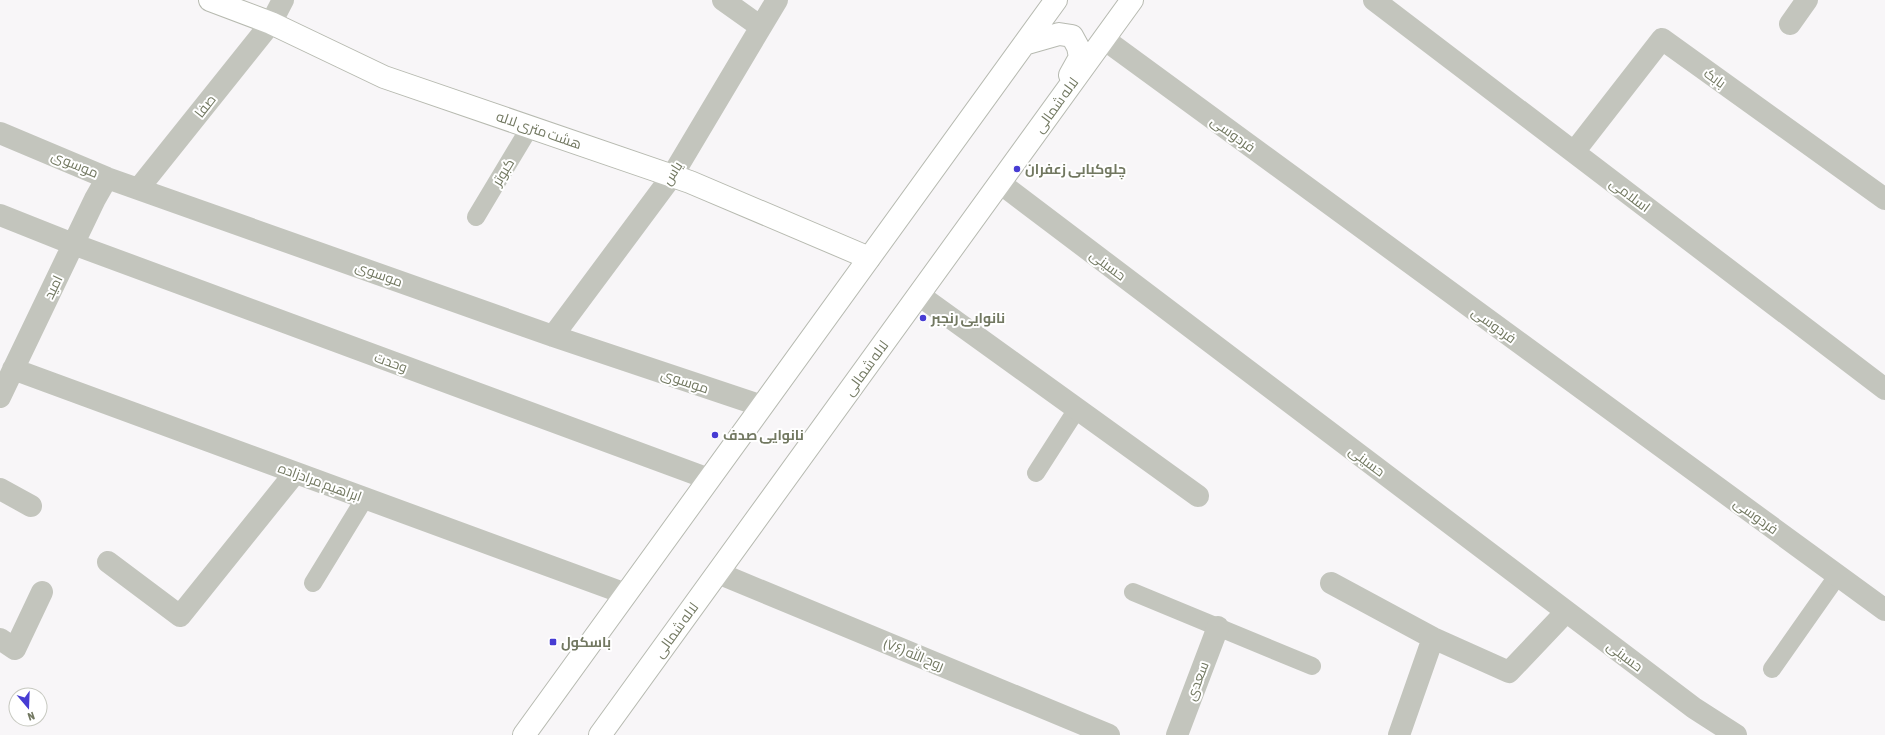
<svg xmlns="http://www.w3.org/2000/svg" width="1885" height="735" viewBox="0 0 1885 735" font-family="'Asap Condensed',Cairo,sans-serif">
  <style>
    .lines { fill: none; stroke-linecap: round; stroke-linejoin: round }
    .secondary-casing { stroke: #b7bab0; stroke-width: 24 }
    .primary-casing { stroke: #b7bab1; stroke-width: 24 }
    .lane { stroke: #c3c5bd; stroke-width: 18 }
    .street { stroke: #c3c5bd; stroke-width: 22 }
    .secondary { stroke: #fff; stroke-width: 22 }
    .primary { stroke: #fff; stroke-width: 22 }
    .poi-dot { fill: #473cd3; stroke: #fff; stroke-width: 1.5 }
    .labels { text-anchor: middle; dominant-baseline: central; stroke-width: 4; stroke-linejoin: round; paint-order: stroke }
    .street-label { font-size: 14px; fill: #727861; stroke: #fff }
    .poi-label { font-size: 14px; font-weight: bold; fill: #727861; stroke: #fff; text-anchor: start }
  </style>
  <rect width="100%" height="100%" fill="#f8f6f8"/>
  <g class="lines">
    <g class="secondary-casing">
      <path id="secondary" d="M210,0L271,23L384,77L690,182L869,258"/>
    </g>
    <g class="primary-casing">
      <path id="primary" d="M1024,44L1059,34L1072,36L1078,47L1080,57L1070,75
        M524,735L1056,0
        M600,735L1132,0"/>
    </g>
    <path class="lane" d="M476,217L530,127
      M1036,473L1077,409
      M313,583L365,498
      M1133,592L1312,666
      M1772,669L1838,575"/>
    <path class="street" d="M723,0L761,27
      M1374,0L1885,389
      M1790,24L1807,0
      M1104,39L1885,610
      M0,133L107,178L553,336L762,406
      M1574,152L1662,39L1885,199
      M1000,183L1694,708L1736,735
      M139,188L271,23L283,0
      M0,215L73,244L709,479
      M919,295L1198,496
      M553,336L672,176L777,0
      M13,369L626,594
      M0,397L95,199L107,178
      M0,489L31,506
      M108,562L180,616L295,473
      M718,573L1109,735
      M1331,583L1433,638L1509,672L1566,612
      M0,639L15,649L42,592
      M1177,735L1218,627
      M1399,735L1433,638"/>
    <use href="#secondary" class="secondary"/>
    <use href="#primary" class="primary"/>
  </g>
  <g class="poi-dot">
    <circle cx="1017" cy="169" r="4"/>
    <circle cx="923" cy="318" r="4"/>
    <circle cx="715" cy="435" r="4"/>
    <rect x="549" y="638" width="8" height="8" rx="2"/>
  </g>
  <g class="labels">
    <g class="street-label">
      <text transform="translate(1715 78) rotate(36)">بابک</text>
      <text transform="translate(1056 105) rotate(-54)">لاله شمالی</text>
      <text transform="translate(205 106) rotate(-52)">صفا</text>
      <text transform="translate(539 130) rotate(19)">هشت متری لاله</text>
      <text transform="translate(1233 134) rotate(36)">فردوسی</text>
      <text transform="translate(75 164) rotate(23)">موسوی</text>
      <text transform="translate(503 172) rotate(-59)">کبوتر</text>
      <text transform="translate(672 173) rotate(-57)">یاس</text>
      <text transform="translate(1630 195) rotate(37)">اسلامی</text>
      <text transform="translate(1108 265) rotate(37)">حسینی</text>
      <text transform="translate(379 274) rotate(20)">موسوی</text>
      <text transform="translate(53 287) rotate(-64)">امید</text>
      <text transform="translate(1494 325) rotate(36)">فردوسی</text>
      <text transform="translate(391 362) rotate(20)">وحدت</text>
      <text transform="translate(866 368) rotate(-54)">لاله شمالی</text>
      <text transform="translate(685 381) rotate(19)">موسوی</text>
      <text transform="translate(1367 461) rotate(37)">حسینی</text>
      <text transform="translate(320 482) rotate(20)">ابراهیم مرادزاده</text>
      <text transform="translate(1756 516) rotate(36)">فردوسی</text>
      <text transform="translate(676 630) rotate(-54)">لاله شمالی</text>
      <text transform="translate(914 654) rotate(22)">روح الله (۷۶)</text>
      <text transform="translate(1625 656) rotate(37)">حسینی</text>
      <text transform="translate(1197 681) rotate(-69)">سعدی</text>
    </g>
    <g class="poi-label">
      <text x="1025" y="169">چلوکبابی زعفران</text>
      <text x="931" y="318">نانوایی رنجبر</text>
      <text x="723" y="435">نانوایی صدف</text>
      <text x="561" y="642">باسکول</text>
    </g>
  </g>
  <g transform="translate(28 707) rotate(161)"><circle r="19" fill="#ffffff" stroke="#c7c9c0"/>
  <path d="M0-3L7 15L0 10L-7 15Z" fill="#473cd3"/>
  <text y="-6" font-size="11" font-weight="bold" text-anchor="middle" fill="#727861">N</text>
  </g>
</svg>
